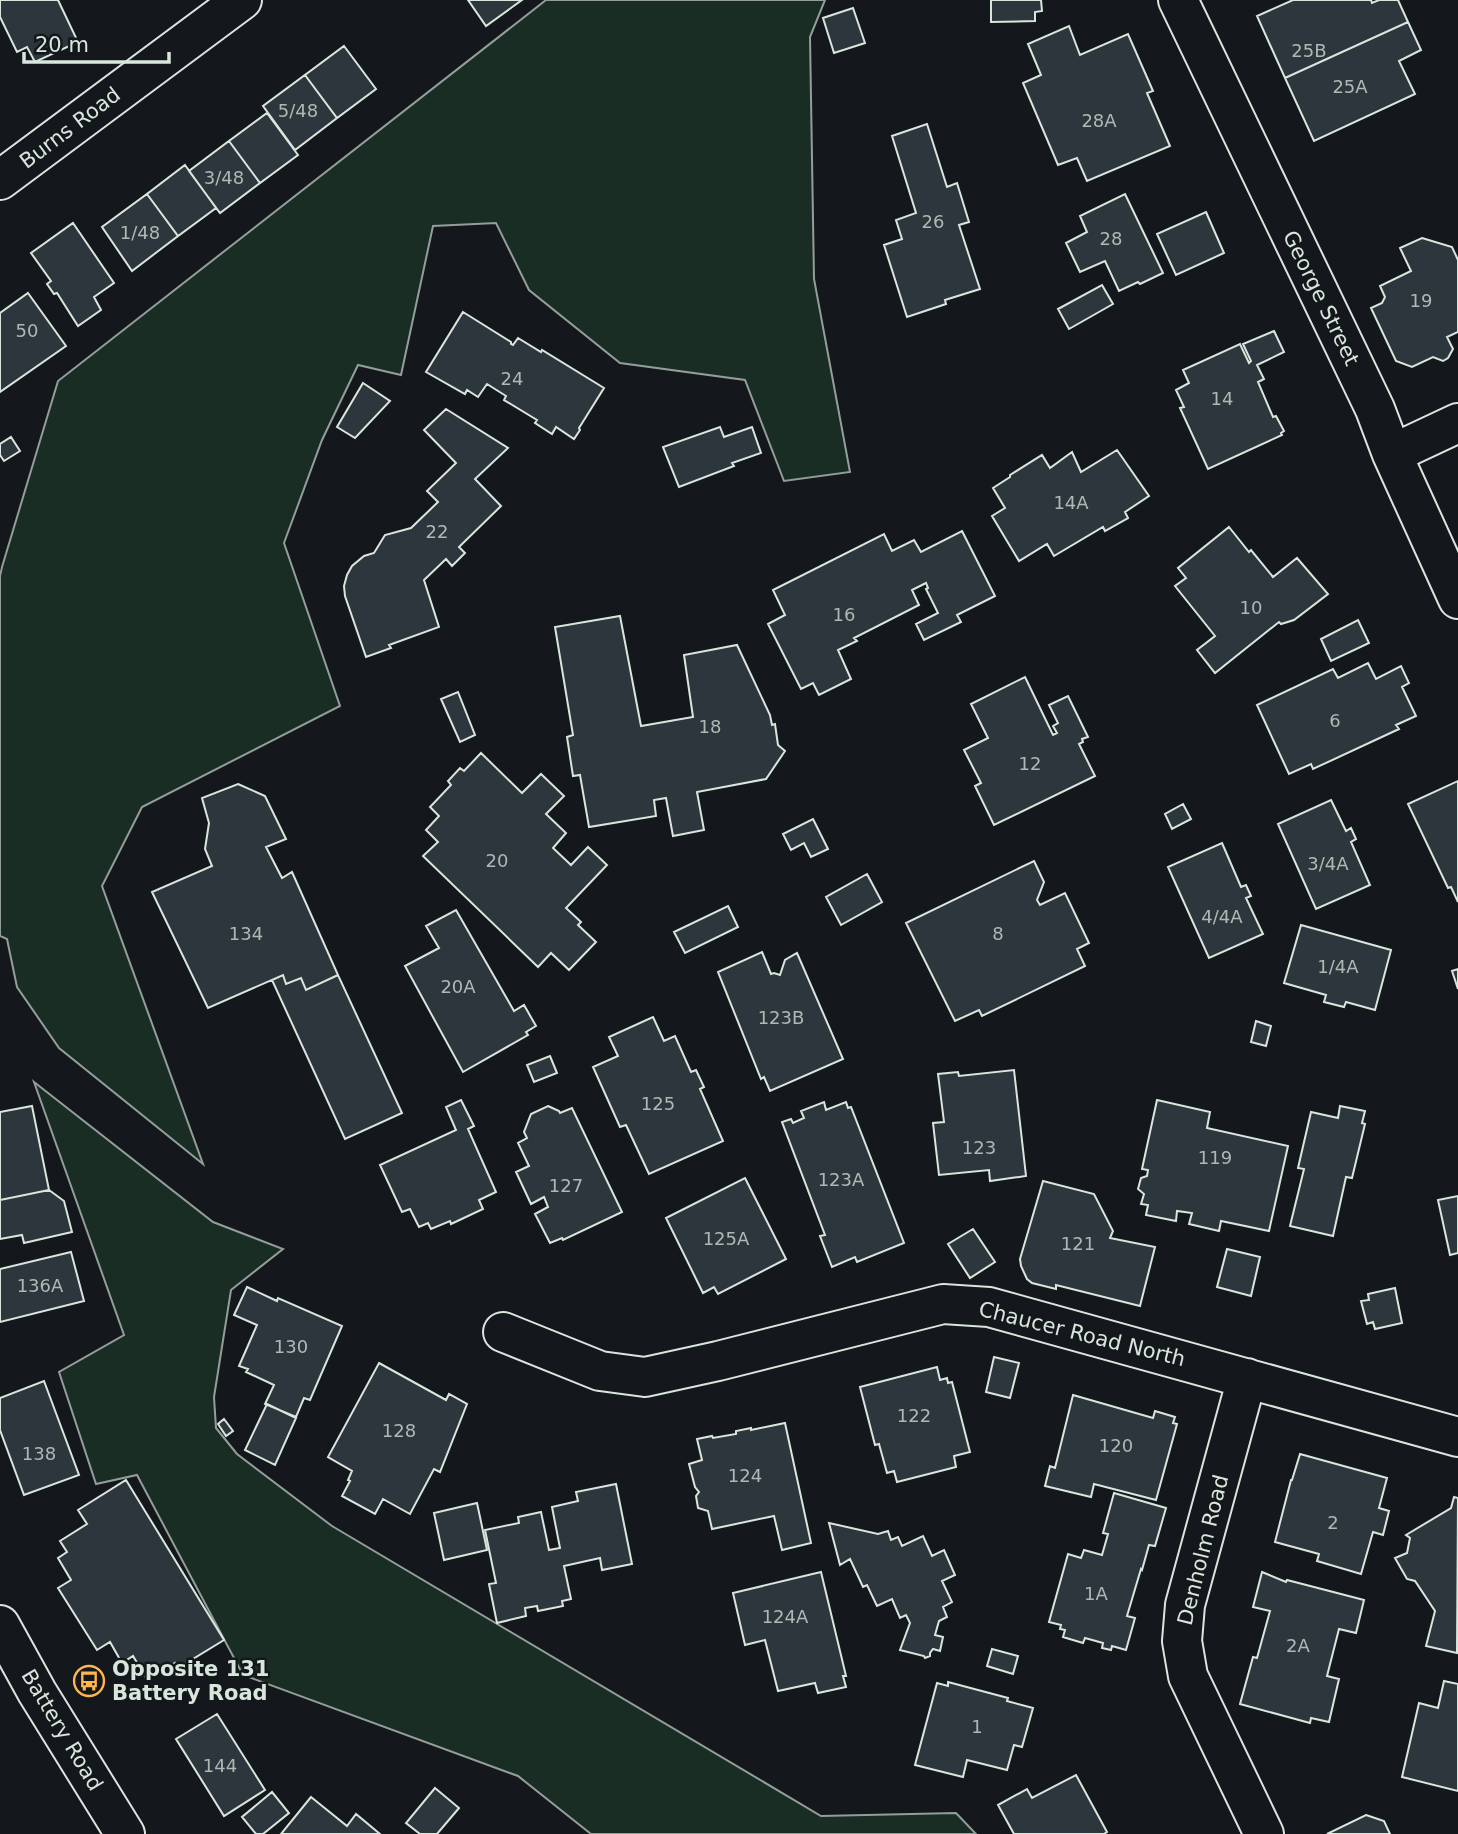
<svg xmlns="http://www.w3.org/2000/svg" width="1458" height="1834" viewBox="0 0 1458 1834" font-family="'DejaVu Sans',sans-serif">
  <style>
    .green { fill: #1a2d24; stroke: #939e99; stroke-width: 2 }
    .building { fill: #2c363c; stroke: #d8e6dc; stroke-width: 2 }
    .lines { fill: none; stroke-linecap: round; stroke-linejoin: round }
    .minor-casing { stroke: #d8e6dc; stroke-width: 42 }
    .tertiary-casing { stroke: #d8e6dc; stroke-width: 42 }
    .minor { stroke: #14181c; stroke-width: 38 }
    .tertiary { stroke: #14181c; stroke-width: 38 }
    .labels { text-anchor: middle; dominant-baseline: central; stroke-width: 5; stroke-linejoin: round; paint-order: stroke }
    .number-label { font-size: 18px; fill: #adbab4 }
    .street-label { font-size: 21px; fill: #d8e6dc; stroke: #14181c }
    .poi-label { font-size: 21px; font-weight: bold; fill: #d8e6dc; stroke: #14181c; text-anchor: start }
  </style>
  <rect width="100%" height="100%" fill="#14181c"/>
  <path class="green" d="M546,0H825L810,37L814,279L850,472L784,481L745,380L620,363L529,290L496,223L433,226L401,375L358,365L322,440L284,543L340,706L142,807L102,886L203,1164L59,1048L17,987L7,939L0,936V576L2,567L58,381Z
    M34,1082L213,1222L283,1249L231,1290L214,1397L216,1428L237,1454L332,1526L821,1816L956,1813L976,1834H591L518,1776L243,1675L137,1475L96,1484L59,1372L124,1335Z"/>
  <path class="building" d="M0,0H58L78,42L35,62L27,47L17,52L0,17Z
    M468,0H522L486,26Z
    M991,0H1041L1042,11L1035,12V21L991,22Z
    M1293,0H1371L1372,3L1379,0H1398L1408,22L1285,78L1257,16Z
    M853,8L865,43L834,53L823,18Z
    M1408,22L1421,50L1399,61L1415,94L1314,141L1285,78Z
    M1069,26L1080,55L1128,34L1153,91L1147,93L1170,146L1087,181L1077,158L1058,165L1023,83L1041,75L1028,44Z
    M344,46L376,89L337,118L305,75Z
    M305,75L337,118L295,150L263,106Z
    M267,113L298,155L260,183L229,141Z
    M927,124L947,187L957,183L969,222L959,225L980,289L945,300L946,304L907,317L884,245L902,239L896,220L916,213L892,136Z
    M229,141L260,183L220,213L189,171Z
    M185,165L216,208L178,236L147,194Z
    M147,194L178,236L132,271L102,227Z
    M1125,194L1163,273L1140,284L1138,282L1119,291L1105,261L1080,272L1066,243L1087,232L1080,216Z
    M1206,212L1224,253L1176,275L1157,234Z
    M73,223L114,283L94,297L101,310L78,326L57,293L54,294L47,284L51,281L31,253Z
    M1422,238L1452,247L1458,260V332L1447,337L1453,349L1448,358L1443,361L1433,357L1412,367L1396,361L1371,308L1382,303L1385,297L1380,286L1411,271L1400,248Z
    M1102,285L1113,304L1069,329L1058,309Z
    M28,293L66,346L0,392V313Z
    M463,312L511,342V344L513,345L518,338L541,352L542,350L604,388L579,428L580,430L574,439L556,427L552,434L535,423L537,420L504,400L506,396L487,384L478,397L467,390L465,394L426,372Z
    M1274,331L1284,352L1257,365L1264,379L1258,382L1273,417L1276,416L1284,431L1281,433L1282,435L1208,469L1180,408L1184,407L1176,390L1189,383L1183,370L1240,344L1249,363L1251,361L1243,344Z
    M363,383L390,401L355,438L337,427Z
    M446,409L508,448L475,479L501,506L459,547L465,553L452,566L446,559L424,580L439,627L389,645L391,648L366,657L345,596L344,586L347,575L352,566L364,556L374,553L385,535L411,528L438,502L427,491L456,463L424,430Z
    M720,427L724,437L752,427L761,453L732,463L734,466L679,487L663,447Z
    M11,437L20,451L4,461L0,455V444Z
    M1117,450L1149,496L1125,512L1128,518L1105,531L1103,527L1054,556L1047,544L1019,561L992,516L1005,508L993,488L1010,477V475L1042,455L1050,468L1072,452L1081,472Z
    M1229,527L1249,552L1251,550L1273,577L1297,558L1328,594L1294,620L1281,624L1279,622L1215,673L1197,650L1215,636L1175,586L1186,578L1178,568Z
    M962,531L995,596L957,615L961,622L924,640L916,624L938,613L926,589L928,588L926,583L912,590L919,605L854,638L857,641L838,650L851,679L819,695L813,683L801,689L768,624L785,615L773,590L884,534L892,551L914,540L921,552Z
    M620,616L641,726L693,717L684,655L737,645L770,715L772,725L775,724L778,745L785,751L766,779L697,792L704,830L673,836L666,798L654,800L656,816L589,827L580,775L573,776L567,737L573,735L555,627Z
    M1358,620L1369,643L1331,661L1321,639Z
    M1368,663L1376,679L1401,666L1409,683L1402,687L1416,716L1396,725L1399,729L1313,769L1311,764L1289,774L1257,705L1333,669L1338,678Z
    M1025,677L1053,735L1057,733L1053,726L1058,723L1049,705L1068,696L1088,737L1082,739L1083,742L1079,744L1095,776L994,825L975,786L981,783L964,750L988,738L971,704Z
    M458,692L475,735L460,742L441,699Z
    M481,753L522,793L541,774L564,796L546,814L566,833L553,848L571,865L588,847L607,865L566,908L581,922L578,925L596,942L569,970L551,953L538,967L423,856L438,842L426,830L439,816L430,807L451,785L448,781L460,768L464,771Z
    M1458,781V902L1451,887L1448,888L1408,804Z
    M238,784L265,796L286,839L266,847L282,878L292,872L338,975L306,990L301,978L286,984L283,975L208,1008L152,892L212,866L205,849L209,823L202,798Z
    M1331,800L1346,831L1351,828L1356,839L1351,842L1370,885L1316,909L1278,824Z
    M1183,804L1191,819L1172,829L1165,814Z
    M813,819L828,849L811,857L804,843L791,850L783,834Z
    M1222,843L1241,887L1246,885L1251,896L1246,898L1263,934L1209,958L1168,867Z
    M1034,861L1044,882L1037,900L1040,905L1065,893L1089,943L1077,949L1085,966L982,1016L979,1010L955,1021L906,923Z
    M867,874L882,902L841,925L826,897Z
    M728,906L738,927L685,953L674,932Z
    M456,910L514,1011L524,1005L536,1026L526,1032L528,1035L463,1072L405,966L439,948L426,926Z
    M1301,925L1391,950L1375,1010L1346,1002L1344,1007L1324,1002L1326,995L1284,983Z
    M762,952L771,974L774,973L780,975L785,960L797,953L843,1059L770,1091L764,1077L761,1079L718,972Z
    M1458,969V989L1452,971Z
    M283,975L286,984L301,978L306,990L338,975L402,1113L345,1139L272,980Z
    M653,1017L664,1041L675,1036L691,1072L696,1070L704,1087L700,1089L723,1141L649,1174L626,1125L620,1127L593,1067L618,1056L609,1037Z
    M1256,1021L1271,1026L1266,1046L1251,1042Z
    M550,1056L557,1073L534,1082L527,1065Z
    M1014,1070L1026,1176L990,1181L989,1170L939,1175L933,1123L944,1122L938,1074L958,1072L959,1076Z
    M461,1100L474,1126L468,1129L496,1192L479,1200L483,1209L451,1224L450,1221L431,1229L428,1223L419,1227L410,1209L402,1212L380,1165L456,1130L446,1107Z
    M1157,1100L1210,1112L1207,1128L1288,1146L1269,1231L1221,1221L1219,1231L1189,1224L1192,1213L1177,1211L1176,1221L1146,1215L1148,1205L1141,1204L1144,1194L1138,1189L1141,1178L1147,1176L1148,1170L1142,1169Z
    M824,1102L826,1110L846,1102L848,1108L851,1107L904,1243L857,1262L855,1257L832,1267L820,1236L825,1235L782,1122L791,1119L793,1123L804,1118L801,1111Z
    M32,1106L49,1190L0,1200V1112Z
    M548,1106L559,1111L560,1113L572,1108L622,1212L563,1240L562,1238L550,1243L535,1214L548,1207L544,1197L531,1204L516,1172L529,1166L518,1143L527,1138L524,1132L531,1114Z
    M1340,1106L1365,1111L1362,1123L1365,1124L1352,1178L1346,1177L1333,1236L1290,1226L1304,1169L1298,1168L1311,1112L1338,1118Z
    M745,1178L786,1259L718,1294L714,1287L703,1293L666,1218Z
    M1043,1181L1094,1194L1113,1231L1110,1238L1155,1247L1140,1306L1056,1285V1289L1032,1283L1027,1279L1021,1266L1020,1259Z
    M49,1190L64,1201L72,1232L24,1243L22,1235L0,1239V1200Z
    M1458,1196V1253L1450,1255L1438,1200Z
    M973,1229L995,1262L970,1278L948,1244Z
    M1227,1249L1260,1257L1251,1296L1217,1287Z
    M71,1252L84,1301L0,1322V1269Z
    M247,1287L277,1301L278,1298L342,1326L310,1400L304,1398L296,1417L265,1404L274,1385L246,1372L248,1369L239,1366L257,1325L234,1315Z
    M1395,1288L1402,1323L1375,1329L1373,1322L1367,1324L1361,1301L1369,1300L1368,1294Z
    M994,1357L1019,1363L1010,1398L986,1392Z
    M379,1363L446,1400L449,1394L467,1404L440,1472L434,1469L410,1514L383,1499L375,1514L342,1496L350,1481L348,1480L352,1471L328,1457Z
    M937,1367L940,1380L947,1378L948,1383L952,1382L970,1452L954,1456L956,1467L897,1482L894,1471L887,1473L879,1444L875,1445L860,1387Z
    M44,1381L79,1475L24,1495L0,1430V1398Z
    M1073,1395L1153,1418L1155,1411L1175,1417L1173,1423L1177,1424L1156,1500L1094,1484L1091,1497L1045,1486L1050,1466L1055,1468Z
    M267,1404L296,1418L275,1465L245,1450Z
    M224,1419L233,1431L226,1436L218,1424Z
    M785,1423L811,1543L782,1550L774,1516L712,1529L708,1511L698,1508L696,1496L699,1492L695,1487L689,1464L702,1460L697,1439L712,1436L713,1438L736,1434V1431L751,1428V1430Z
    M1300,1454L1387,1478L1379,1508L1389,1511L1383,1535L1373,1532L1361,1574L1317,1561L1319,1554L1275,1542L1291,1480H1292Z
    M126,1480L224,1640L178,1668L175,1663L147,1680L133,1656L122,1663L110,1642L97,1650L58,1588L71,1580L58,1558L67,1552L60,1541L87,1524L78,1510Z
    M616,1484L632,1564L602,1570L600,1558L564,1566L571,1599L562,1601L563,1606L538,1611L537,1606L525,1608L526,1616L497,1623L489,1584L496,1583L485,1530L519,1523L518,1517L541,1512L549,1550L560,1548L552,1507L578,1501L576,1492Z
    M1114,1493L1166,1508L1155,1546L1149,1545L1142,1570L1141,1569L1127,1616L1135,1618L1126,1650L1112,1646L1111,1650L1102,1648L1103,1643L1085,1638L1083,1643L1063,1637L1065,1630L1060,1629L1061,1625L1049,1622L1068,1554L1081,1558L1084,1550L1102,1555L1108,1534L1103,1533Z
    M1454,1497L1458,1498L1457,1653L1426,1646L1435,1611L1415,1581L1407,1579L1395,1558L1407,1553L1410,1538L1406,1535L1451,1508Z
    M477,1503L487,1550L444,1560L434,1513Z
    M829,1523L878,1534L888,1531L891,1540L898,1537L902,1546L923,1536L932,1556L944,1550L955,1575L942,1581L952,1602L943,1607L947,1617L939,1621L935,1635L943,1637L940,1651L933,1649L930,1653V1656L925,1658L924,1656L900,1650L910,1623L906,1615L900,1618L892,1599L877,1606L867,1585L863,1587L850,1559L840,1565Z
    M821,1572L846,1676H843L846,1687L818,1693L815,1683L778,1691L765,1640L745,1645L733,1593Z
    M1262,1572L1286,1582L1287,1580L1364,1600L1356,1633L1339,1629L1327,1676L1339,1679L1329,1722L1311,1718L1310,1723L1240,1704L1253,1657L1257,1658L1270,1611L1253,1607Z
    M992,1649L1018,1656L1013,1674L987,1666Z
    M1444,1681L1458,1684V1791L1402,1777L1419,1703L1438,1708Z
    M948,1682L1008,1698L1007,1701L1033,1708L1022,1747L1014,1745L1007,1770L967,1760L963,1777L915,1765L937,1683L948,1686Z
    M217,1714L265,1790L224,1816L176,1739Z
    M1076,1775L1107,1832L1104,1834H1014L998,1805L1027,1789L1032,1798Z
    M435,1788L459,1808L437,1834H420L406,1823Z
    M272,1792L289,1813L263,1834H256L242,1817Z
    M311,1797L347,1826L356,1814L380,1834H281Z
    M1366,1815L1384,1821L1390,1834H1327Z"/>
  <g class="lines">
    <g class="minor-casing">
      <path id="minor" d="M1178,0L1375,409L1392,454L1458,599
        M0,180L242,0
        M1392,454L1458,423
        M503,1332L600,1371L645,1377L718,1361L943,1304L989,1307L1458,1437
        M1247,1378L1185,1605L1182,1641L1188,1676L1264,1834"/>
    </g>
    <g class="tertiary-casing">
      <path id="tertiary" d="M0,1625L37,1692L125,1834"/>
    </g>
    <use href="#minor" class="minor"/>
    <use href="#tertiary" class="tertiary"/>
  </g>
  <defs>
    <g id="bus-ring" transform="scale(1.575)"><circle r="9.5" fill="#14181c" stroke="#ffb74d" stroke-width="1.5"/><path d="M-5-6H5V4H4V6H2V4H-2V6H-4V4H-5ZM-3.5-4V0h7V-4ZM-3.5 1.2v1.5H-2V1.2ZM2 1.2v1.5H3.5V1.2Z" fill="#ffb74d"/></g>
  </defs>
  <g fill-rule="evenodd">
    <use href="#bus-ring" x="89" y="1681"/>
  </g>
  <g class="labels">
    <g class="number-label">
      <text x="1309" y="50">25B</text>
      <text x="1350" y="86">25A</text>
      <text x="298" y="110">5/48</text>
      <text x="1099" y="120">28A</text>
      <text x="224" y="177">3/48</text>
      <text x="933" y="221">26</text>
      <text x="140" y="232">1/48</text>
      <text x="1111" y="238">28</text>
      <text x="1421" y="300">19</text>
      <text x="27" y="330">50</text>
      <text x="512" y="378">24</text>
      <text x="1222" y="398">14</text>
      <text x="1071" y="502">14A</text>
      <text x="437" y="531">22</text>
      <text x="1251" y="607">10</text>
      <text x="844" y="614">16</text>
      <text x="1335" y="720">6</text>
      <text x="710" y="726">18</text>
      <text x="1030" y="763">12</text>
      <text x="497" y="860">20</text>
      <text x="1328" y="863">3/4A</text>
      <text x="1222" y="916">4/4A</text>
      <text x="246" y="933">134</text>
      <text x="998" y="933">8</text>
      <text x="1338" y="966">1/4A</text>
      <text x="458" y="986">20A</text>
      <text x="781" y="1017">123B</text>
      <text x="658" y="1103">125</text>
      <text x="979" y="1147">123</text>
      <text x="1215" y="1157">119</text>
      <text x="841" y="1179">123A</text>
      <text x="566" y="1185">127</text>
      <text x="726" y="1238">125A</text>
      <text x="1078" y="1243">121</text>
      <text x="40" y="1285">136A</text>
      <text x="291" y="1346">130</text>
      <text x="914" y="1415">122</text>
      <text x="399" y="1430">128</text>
      <text x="1116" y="1445">120</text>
      <text x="39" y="1453">138</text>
      <text x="745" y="1475">124</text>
      <text x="1333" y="1522">2</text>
      <text x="1096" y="1593">1A</text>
      <text x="785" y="1616">124A</text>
      <text x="1298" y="1645">2A</text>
      <text x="977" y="1726">1</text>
      <text x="220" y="1765">144</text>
    </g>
    <g class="street-label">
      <text transform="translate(70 128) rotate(-37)">Burns Road</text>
      <text transform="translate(1321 298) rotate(64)">George Street</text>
      <text transform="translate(1082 1334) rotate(14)">Chaucer Road North</text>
      <text transform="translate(1203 1550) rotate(-76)">Denholm Road</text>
      <text transform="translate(62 1730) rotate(59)">Battery Road</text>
    </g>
    <g class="poi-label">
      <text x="112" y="1669">Opposite 131<tspan x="112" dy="24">Battery Road</tspan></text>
    </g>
  </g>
  <path d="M24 52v10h145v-10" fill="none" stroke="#d8e6dc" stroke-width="3.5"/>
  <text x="35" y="52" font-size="21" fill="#d8e6dc" stroke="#14181c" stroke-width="5" paint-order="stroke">20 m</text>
</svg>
